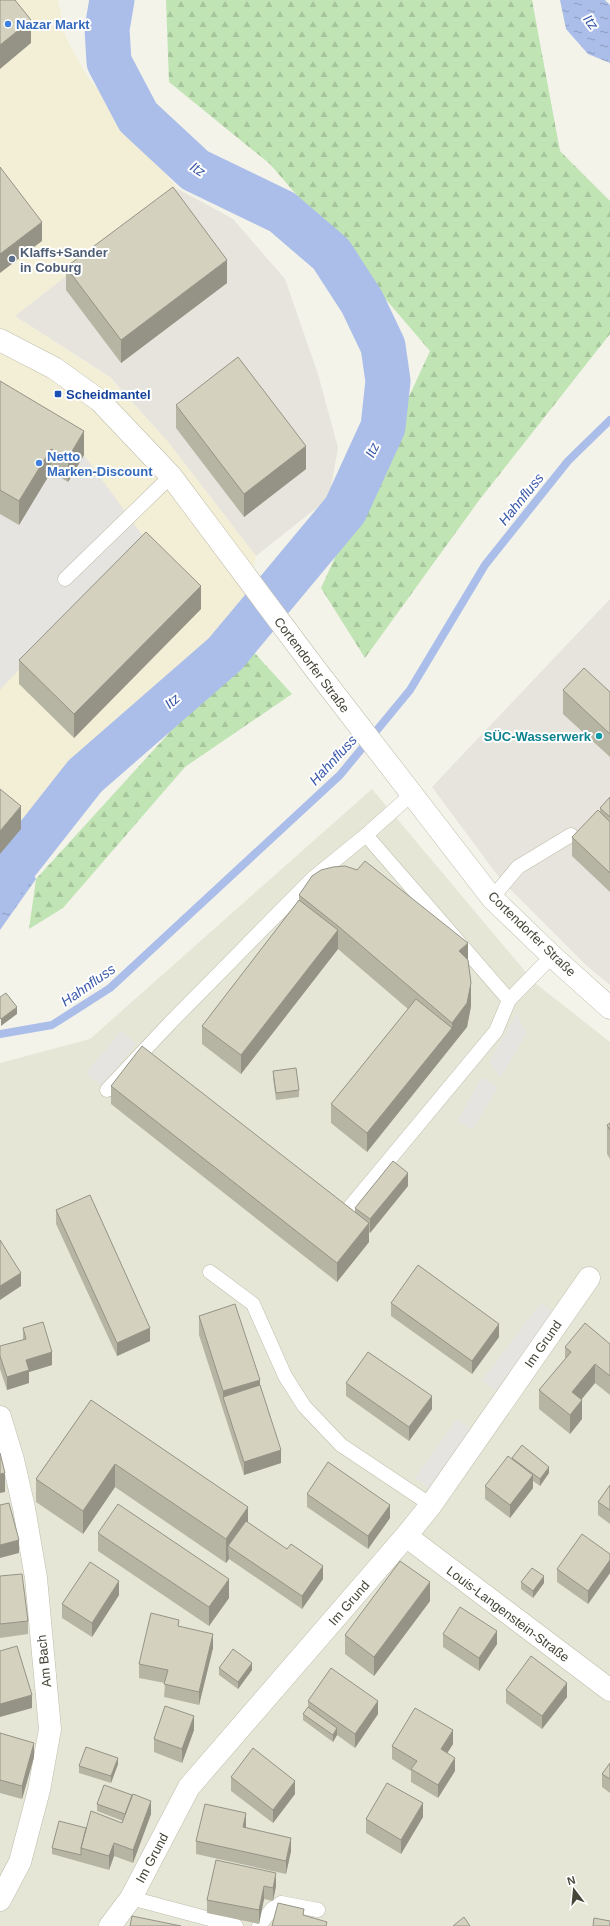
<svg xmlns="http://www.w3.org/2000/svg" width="610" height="1926" viewBox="0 0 610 1926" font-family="Helvetica,sans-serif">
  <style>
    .residential { fill: #e6e6d7 }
    .commercial { fill: #f3efd6 }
    .industrial { fill: #e6e4dd }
    .forest { fill: url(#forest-firs) }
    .parking { fill: #e5e4e0 }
    .water { fill: url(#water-ripples) }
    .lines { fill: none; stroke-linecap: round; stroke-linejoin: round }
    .stream { stroke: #abbeea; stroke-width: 8 }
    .river { stroke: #abbeea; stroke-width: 45 }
    .service-casing { stroke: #bebdac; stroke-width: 15 }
    .minor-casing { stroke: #bebdac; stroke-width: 23 }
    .service { stroke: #fff; stroke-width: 14 }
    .minor { stroke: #fff; stroke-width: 22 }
    .wall { fill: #b6b5a4 }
    .shaded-wall { fill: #949386 }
    .building { fill: #d4d2bf; stroke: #949386 }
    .shop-dot { fill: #3f7fe0; stroke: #fff; stroke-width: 1.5 }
    .service-dot { fill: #5c6f8a; stroke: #fff; stroke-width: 1.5 }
    .transit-dot { fill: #1a4fb4; stroke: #fff; stroke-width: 1.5 }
    .culture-dot { fill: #0f9aa8; stroke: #fff; stroke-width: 1.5 }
    .labels { text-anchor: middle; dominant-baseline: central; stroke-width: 4; stroke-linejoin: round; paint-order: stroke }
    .shop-label { font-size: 13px; font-weight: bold; fill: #366cbe; stroke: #fff; text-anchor: start }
    .service-label { font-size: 13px; font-weight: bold; fill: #4e5e75; stroke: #fff; text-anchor: start }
    .transit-label { font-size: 13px; font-weight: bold; fill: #164399; stroke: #fff; text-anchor: start }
    .street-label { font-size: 13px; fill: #464538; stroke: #fff }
    .culture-label { font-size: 13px; font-weight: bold; fill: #0d838f; stroke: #fff; text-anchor: end }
    .water-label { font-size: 14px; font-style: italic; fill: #3a59a9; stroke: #fff }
  </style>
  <defs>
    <pattern id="forest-firs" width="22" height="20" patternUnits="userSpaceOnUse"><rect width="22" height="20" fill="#c1e4b5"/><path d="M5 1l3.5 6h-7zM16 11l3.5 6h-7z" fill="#a7c59c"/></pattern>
    <pattern id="water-ripples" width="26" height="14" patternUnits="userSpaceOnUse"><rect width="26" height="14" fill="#abbeea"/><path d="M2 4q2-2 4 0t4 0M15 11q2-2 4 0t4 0" fill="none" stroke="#8d9cbf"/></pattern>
  </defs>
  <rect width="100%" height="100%" fill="#f3f3e9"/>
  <path class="residential" d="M372,789L535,983L610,1042V1926H0V1063L90,1039Z"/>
  <path class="commercial" d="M0,0H58L66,38L87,76L178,189L15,316L109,377L169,443L256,556L240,631L0,897Z"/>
  <path class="industrial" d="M178,189L233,219L285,279L318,374L338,448L329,498L256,556L169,443L110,377L15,316Z
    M610,599V985L587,966L501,880L432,787Z"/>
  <path class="forest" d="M166,0H532L560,151L610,201V334L480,499L365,658L321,588L430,351L270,164L169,82Z
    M251,649L292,694L185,767L63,908L29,929L36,879L201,698Z"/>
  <path class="parking" d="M84,455L143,536L0,690V514L19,525L51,472L68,481Z
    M517,1013L526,1034L501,1077L489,1063Z
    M121,1031L136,1044L101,1086L86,1073Z
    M482,1077L498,1087L472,1130L457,1121Z
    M541,1303L557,1315L497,1392L482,1380Z
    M457,1419L471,1429L429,1488L415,1478Z"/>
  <path class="water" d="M560,0H605L610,5V63L588,54L566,29Z
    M16,843L36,879L0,930V866Z"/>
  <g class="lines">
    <path class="stream" d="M0,1034L52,1025L110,988L340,775L410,690L485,565L568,461L610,420"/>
    <path class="river" d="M0,884L85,776L225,654L345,510L383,427L388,381L383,346L362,302L331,254L282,212L195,170L138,117L109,62L107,29L112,0"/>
    <g class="service-casing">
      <path id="service" d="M65,579L171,476
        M413,793L366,835L509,1000L552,956
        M492,898L518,867L571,835
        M107,1090L170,1023L312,879L366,835
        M349,1208L496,1031L509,1000
        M210,1272L253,1304L285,1376L304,1406L341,1445L431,1505
        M131,1898L236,1926
        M259,1926L272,1909L281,1903L318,1910"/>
    </g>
    <g class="minor-casing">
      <path id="minor" d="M0,340L54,368L100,401L171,476L313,666L492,898L552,956L610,1008
        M0,1417L13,1460L24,1508L36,1578L50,1729L39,1790L20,1862L0,1900
        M406,1536L610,1690
        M110,1926L131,1898L189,1787L406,1536L431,1505L589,1278"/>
    </g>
    <use href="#service" class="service"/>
    <use href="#minor" class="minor"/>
  </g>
  <path class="wall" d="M66,267L227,283L121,363L66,290Z
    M0,381L84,455L68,482L51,472L19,525L0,514Z
    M176,405L306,469L244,517L176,428Z
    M201,609L74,738L19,684V660Z
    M563,690L610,692V757L563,714Z
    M610,797V892L572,856V837L600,813V808Z
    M299,895L468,963L471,1006L467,1027L367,1152L331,1123V1104L408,1009L338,949L241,1074L202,1044V1026L299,900Z
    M273,1071L299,1090V1097L276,1100L273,1078Z
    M111,1086L355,1212V1208L408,1186L370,1233L369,1232V1242L337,1282L111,1104Z
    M610,1123V1159L607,1154V1125Z
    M56,1210L150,1341L117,1356L56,1224Z
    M391,1303L499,1337L472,1374L391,1316Z
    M199,1316L260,1385L281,1463L244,1475L199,1335Z
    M23,1328L52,1365L29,1372V1383L7,1390L0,1369V1346L23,1340Z
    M610,1344V1395L595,1383L581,1399L582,1419L570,1434L539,1409V1390L565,1359V1347Z
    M346,1383L432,1409L409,1441L346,1396Z
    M91,1400L248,1523L323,1579L302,1609L229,1559L226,1563L115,1487L83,1534L36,1502V1479Z
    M512,1458L549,1473L540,1486L533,1481V1488L510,1518L485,1499V1486L512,1459Z
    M610,1485V1524L598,1515V1502Z
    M307,1494L390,1518L368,1549L307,1507Z
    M98,1533L229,1598L209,1626L98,1551Z
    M610,1554V1573L588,1604L557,1582V1569Z
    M0,1576L28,1621V1634L0,1638Z
    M521,1582L544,1583L533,1598L521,1589Z
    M119,1595L92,1637L62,1618V1604Z
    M430,1601L374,1676L345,1654V1635Z
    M179,1626L213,1648L199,1705L164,1697L165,1683L139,1678V1664Z
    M443,1634L497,1644L479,1671L443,1647Z
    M219,1668L252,1670L238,1689L219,1675Z
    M506,1690L567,1697L542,1729L506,1703Z
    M308,1701L378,1714L355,1748L337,1735L333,1742L303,1720V1714L308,1707Z
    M194,1730L182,1763L154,1752V1739Z
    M0,1733L34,1757L22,1799L0,1793Z
    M453,1744L447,1753L455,1771L438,1798L411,1782V1771L392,1759V1746Z
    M610,1763V1793L602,1787V1774Z
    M118,1764L111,1783L79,1773V1766Z
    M231,1777L295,1794L273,1823L231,1791Z
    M97,1804L151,1814L133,1863L114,1856L109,1870L52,1854V1848L86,1828L122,1823L123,1821L97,1811Z
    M423,1817L401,1854L366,1833V1819Z
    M246,1827L291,1851L286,1874L196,1854V1841Z
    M216,1860L276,1886L273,1901L264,1899L259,1924L207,1913V1900Z"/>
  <path class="shaded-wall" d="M31,20V43L0,69V45Z
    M42,222V241L0,273V254Z
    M227,260V283L121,363V340Z
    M84,431V455L68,482V458Z
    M306,446V469L244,517V494Z
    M51,449V472L19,525V501Z
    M201,586V609L74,738V714Z
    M21,806V829L0,854V831Z
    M338,930V949L241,1074V1055Z
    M468,943V966L459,951Z
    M471,983V1006L467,1027L367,1152V1133L452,1028V1023Z
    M17,1007V1014L1,1026V1019Z
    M408,1173V1186L370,1233V1219Z
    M369,1223V1242L337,1282V1263Z
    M21,1273V1286L0,1300V1286Z
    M499,1324V1337L472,1374V1361Z
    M150,1328V1341L117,1356V1343Z
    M52,1352V1365L29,1372V1383L7,1390V1377L26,1360Z
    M595,1364V1383L572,1411V1392Z
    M260,1380V1398L223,1397V1391Z
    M432,1396V1409L409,1441V1427Z
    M582,1400V1419L570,1434V1415Z
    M281,1450V1463L244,1475V1462Z
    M115,1464V1487L83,1534V1511Z
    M549,1467V1473L540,1486V1479Z
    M5,1473V1492L0,1493V1474Z
    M533,1475V1488L510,1518V1505Z
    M390,1505V1518L368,1549V1536Z
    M248,1507V1531L228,1546L229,1559L226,1563V1539Z
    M19,1540V1553L0,1558V1545Z
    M610,1560V1573L588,1604V1591Z
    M323,1566V1579L302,1609V1596Z
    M544,1576V1583L533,1598V1591Z
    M229,1579V1598L209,1626V1607Z
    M119,1581V1595L92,1637V1623Z
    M430,1582V1601L374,1676V1657Z
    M497,1631V1644L479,1671V1658Z
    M213,1634V1648L199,1705V1692Z
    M252,1663V1670L238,1689V1682Z
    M567,1683V1697L542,1729V1716Z
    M32,1695V1708L0,1717V1704Z
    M378,1701V1714L355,1748V1734Z
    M194,1716V1730L182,1763V1749Z
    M337,1728V1735L333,1742V1735Z
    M453,1730V1744L441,1763V1749Z
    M34,1743V1757L22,1799V1786Z
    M118,1758V1764L111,1783V1776Z
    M455,1758V1771L438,1798V1785Z
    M295,1781V1794L273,1823V1810Z
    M151,1801V1814L133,1863V1850Z
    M423,1803V1817L401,1854V1840Z
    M246,1813V1826L243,1840V1827Z
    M291,1838V1851L286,1874V1861Z
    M114,1843V1856L109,1870V1856Z
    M276,1873V1886L273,1901V1888Z
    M264,1886V1899L259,1924V1910Z"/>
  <path class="building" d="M0,0H15L31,20L0,45Z
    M0,167L42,222L0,254Z
    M173,187L227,260L121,340L66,267Z
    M238,357L306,446L244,494L176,405Z
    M0,381L84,431L68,458L51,449L19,501L0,490Z
    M146,532L201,586L74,714L19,660Z
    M584,668L610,692V734L563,690Z
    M0,789L21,806L0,831Z
    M610,797V817L600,808Z
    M598,810L610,822V873L572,837Z
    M365,861L468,943L459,951L468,960L471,983L467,1003L452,1023L338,926L299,895L312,876L321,870L333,867L345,866L357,870Z
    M299,900L338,930L241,1055L202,1026Z
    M6,993L17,1007L1,1019L0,1018V997Z
    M416,999L452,1028L367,1133L331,1104Z
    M142,1046L369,1223L337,1263L111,1086Z
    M296,1068L299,1090L276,1093L273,1071Z
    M610,1123V1130L607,1125Z
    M393,1161L408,1173L370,1219L355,1208Z
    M90,1195L150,1328L117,1343L56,1210Z
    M0,1240L21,1273L0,1286Z
    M418,1265L499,1324L472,1361L391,1303Z
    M235,1304L260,1380L223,1391L199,1316Z
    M43,1322L52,1352L26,1360L29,1370L7,1377L0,1356V1346L26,1339L23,1328Z
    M585,1323L610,1344V1376L595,1364L572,1392L582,1400L570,1415L539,1390L571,1352L565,1347Z
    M368,1352L432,1396L409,1427L346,1383Z
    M260,1385L281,1450L244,1462L223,1397Z
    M91,1400L248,1507L226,1539L115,1464L83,1511L36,1479Z
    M522,1445L549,1467L540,1479L512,1458Z
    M0,1453L5,1473L0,1474Z
    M508,1456L533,1475L510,1505L485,1486Z
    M328,1462L390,1505L368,1536L307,1494Z
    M610,1485V1510L598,1502Z
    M9,1503L19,1540L0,1545V1505Z
    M118,1504L229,1579L209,1607L98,1533Z
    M246,1521L287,1549L291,1544L323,1566L302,1596L228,1546Z
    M582,1534L610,1554V1560L588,1591L557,1569Z
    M400,1561L430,1582L374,1657L345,1635Z
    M90,1562L119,1581L92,1623L62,1604Z
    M532,1568L544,1576L533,1591L521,1582Z
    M22,1574L28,1621L0,1624V1576Z
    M460,1607L497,1631L479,1658L443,1634Z
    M151,1613L179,1620L178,1626L213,1634L199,1692L164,1684L168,1670L139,1664Z
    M17,1646L32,1695L0,1704V1651Z
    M233,1649L252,1663L238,1682L219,1668Z
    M531,1656L567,1683L542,1716L506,1690Z
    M331,1668L378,1701L355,1734L308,1701Z
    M165,1706L194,1716L182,1749L154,1739Z
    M308,1707L337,1728L333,1735L303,1714Z
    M415,1708L453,1730L441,1749L455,1758L438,1785L411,1769L417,1761L392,1746Z
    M0,1733L34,1743L22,1786L0,1780Z
    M86,1747L118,1758L111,1776L79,1766Z
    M253,1748L295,1781L273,1810L231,1777Z
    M610,1763V1779L602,1774Z
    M387,1783L423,1803L401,1840L366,1819Z
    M104,1785L132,1795L125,1814L97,1804Z
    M133,1794L151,1801L133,1850L114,1843L109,1856L81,1848L91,1811L122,1823Z
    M205,1804L246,1813L243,1827L291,1838L286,1861L196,1841Z
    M59,1821L86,1828L81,1848V1855L52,1848Z
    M216,1860L276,1873L273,1888L264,1886L259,1910L207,1900Z
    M278,1903L304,1909L303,1915L327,1922L326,1926H272Z
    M132,1916L181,1926H130Z
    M464,1917L470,1926H453Z
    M594,1918L610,1921V1926H593Z"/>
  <g class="shop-dot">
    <circle cx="8" cy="24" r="4"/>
    <circle cx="39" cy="463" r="4"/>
  </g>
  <circle class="service-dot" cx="12" cy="259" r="4"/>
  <rect class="transit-dot" x="54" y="390" width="8" height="8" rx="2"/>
  <circle class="culture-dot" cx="599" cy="736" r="4"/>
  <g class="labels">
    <g class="shop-label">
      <text x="16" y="24">Nazar Markt</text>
      <text x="47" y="456">Netto<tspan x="47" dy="15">Marken-Discount</tspan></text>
    </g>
    <g class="service-label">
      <text x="20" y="252">Klaffs+Sander<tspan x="20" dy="15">in Coburg</tspan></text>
    </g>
    <g class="transit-label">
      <text x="66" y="394">Scheidmantel</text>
    </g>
    <g class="street-label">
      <text transform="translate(312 665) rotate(53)">Cortendorfer Straße</text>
      <text transform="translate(532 934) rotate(44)">Cortendorfer Straße</text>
      <text transform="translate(543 1344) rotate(-55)">Im Grund</text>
      <text transform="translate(349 1603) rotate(-49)">Im Grund</text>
      <text transform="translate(508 1614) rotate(37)">Louis-Langenstein-Straße</text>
      <text transform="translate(44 1661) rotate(-96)">Am Bach</text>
      <text transform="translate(152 1858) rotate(-62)">Im Grund</text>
    </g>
    <g class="culture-label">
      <text x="591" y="736">SÜC-Wasserwerk</text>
    </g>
    <g class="water-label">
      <text transform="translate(591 22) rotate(53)">Itz</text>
      <text transform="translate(198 169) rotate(33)">Itz</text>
      <text transform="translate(372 450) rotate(-65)">Itz</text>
      <text transform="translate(521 499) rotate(-51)">Hahnfluss</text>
      <text transform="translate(172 701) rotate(-41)">Itz</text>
      <text transform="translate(333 760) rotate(-47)">Hahnfluss</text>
      <text transform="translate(88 985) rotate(-35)">Hahnfluss</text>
    </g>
  </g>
  <g transform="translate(574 1890) rotate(344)" stroke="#ffffff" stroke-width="3" paint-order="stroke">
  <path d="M0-3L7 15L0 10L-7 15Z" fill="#464538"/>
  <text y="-6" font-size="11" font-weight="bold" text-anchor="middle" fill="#464538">N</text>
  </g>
</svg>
